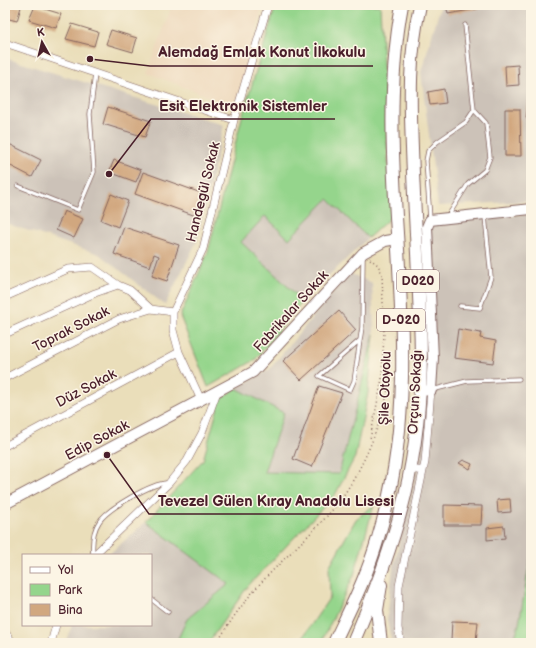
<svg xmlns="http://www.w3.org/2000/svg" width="536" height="648" viewBox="0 0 536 648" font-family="'Balsamiq Sans',sans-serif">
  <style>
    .built { fill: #edd7ba }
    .industrial { fill: #ccc2b8 }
    .green { fill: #95d58c; stroke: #707a5c }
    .building { fill: #d1a77f }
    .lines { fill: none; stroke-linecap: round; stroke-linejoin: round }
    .lane-casing { stroke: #82625d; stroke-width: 5 }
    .street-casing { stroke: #82625d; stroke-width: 8 }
    .secondary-casing { stroke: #82625d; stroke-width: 12 }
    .highway-casing { stroke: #82625d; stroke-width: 14 }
    .path { stroke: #82625d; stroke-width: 1.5; stroke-dasharray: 1 3; stroke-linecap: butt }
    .lane { stroke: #fff; stroke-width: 3.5 }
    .street { stroke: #fff; stroke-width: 7 }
    .secondary { stroke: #fff; stroke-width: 10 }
    .highway { stroke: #fff; stroke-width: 12 }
    .labels { text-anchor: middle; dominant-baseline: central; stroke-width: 3; stroke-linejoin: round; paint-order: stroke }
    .shield { fill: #fcf5e5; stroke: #7f5f63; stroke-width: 1 }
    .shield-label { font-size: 13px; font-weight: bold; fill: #4a1f2b }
    .street-label { font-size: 14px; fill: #4a1f2b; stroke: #fcf5e5 }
    .leader { fill: none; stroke: #4a1f2b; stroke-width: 1.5 }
    .callout-dot { fill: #4a1f2b; stroke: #fcf5e5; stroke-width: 1.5 }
    .callout-label { font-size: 15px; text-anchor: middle; font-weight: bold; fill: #4a1f2b; stroke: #fcf5e5; stroke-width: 3; stroke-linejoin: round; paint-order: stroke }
  </style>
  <rect width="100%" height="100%" fill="#fcf5e5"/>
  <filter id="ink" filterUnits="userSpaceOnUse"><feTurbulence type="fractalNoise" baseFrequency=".025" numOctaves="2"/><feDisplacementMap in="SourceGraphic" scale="8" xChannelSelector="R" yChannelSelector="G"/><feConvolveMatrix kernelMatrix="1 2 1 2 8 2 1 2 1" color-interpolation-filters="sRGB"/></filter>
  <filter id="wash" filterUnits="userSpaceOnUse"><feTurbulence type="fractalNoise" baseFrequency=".012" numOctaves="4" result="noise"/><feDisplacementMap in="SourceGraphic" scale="16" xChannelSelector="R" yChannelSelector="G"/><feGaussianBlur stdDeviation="0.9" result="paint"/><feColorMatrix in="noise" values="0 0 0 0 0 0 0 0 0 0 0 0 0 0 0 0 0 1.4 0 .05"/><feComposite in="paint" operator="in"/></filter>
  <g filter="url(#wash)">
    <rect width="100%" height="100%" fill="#eadeba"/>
    <path class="built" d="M172,5H263L236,107L148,73Z"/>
    <path class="industrial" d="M441,5H531V201L438,206L421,72Z
      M5,58L224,125L197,241L165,305L99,254L5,223Z
      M328,199L368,238L303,301L241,242L265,216L289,239Z
      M529,214L531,216V555L519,624L513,643H392L387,620L393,568L421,453L427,356L421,229L445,221Z
      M349,273L372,283L374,334L339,474L264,472L236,388L269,370Z
      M146,522L229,584L187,619L176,643H65L72,625H151V555H108Z"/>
    <path class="green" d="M276,5H380L391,217L368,238L328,199L289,239L265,216L241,242L303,301L255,360L208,387L180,316L208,252L242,117Z
      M374,334L368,393L355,457L335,495L248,586L208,643H176L187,619L229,584L146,522L203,460L220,400L236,388L284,413L264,472L339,474Z
      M374,505L354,575L321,643H299L330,597L329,567L356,519Z
      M531,555V639L530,643H513L519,624Z"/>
    <g id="blocks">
      <path class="building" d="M5,5L21,7L17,21L5,18Z
        M446,5H481V8L448,14Z
        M35,6L61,14L56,28L29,20Z
        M72,24L98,32L94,46L66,39Z
        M111,30L137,38L133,52L106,44Z
        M518,65L519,85L506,86L505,66Z
        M444,89L446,103L430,105L428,92Z
        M529,100H531V120L526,118Z
        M108,107L151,121L145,137L103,124Z
        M505,109H520L521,156H505Z
        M5,142L41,160L32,177L5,163Z
        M114,160L141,170L136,182L109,172Z
        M143,172L204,194L196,216L135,194Z
        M111,194L128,201L118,227L101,220Z
        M64,211L83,219L74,238L56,230Z
        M124,227L179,245L167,281L152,276L159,256L154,254L150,267L114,254Z
        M339,311L356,330L301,380L283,361Z
        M458,329L481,333L480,338L496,341L493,363L454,358Z
        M319,386L342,393L312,467L293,459Z
        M463,460L472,464L470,469L459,463Z
        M510,499L511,512L498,513L497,500Z
        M444,505L482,506L481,525H444Z
        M504,526L505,538L487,540V528Z
        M452,621L478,622L476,641L451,640Z"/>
    </g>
  </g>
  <g filter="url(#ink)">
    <use href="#blocks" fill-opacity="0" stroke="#82625d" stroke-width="1"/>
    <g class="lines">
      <g class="lane-casing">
        <path id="lane" d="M18,186L78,210L94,172L90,114L95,74
          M448,216L468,184L485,170L490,157L486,123L474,110
          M430,219L426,161L428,151L437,142L466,122L474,110L465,25
          M460,306L480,308L491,277L485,216
          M360,340L319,376L350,390L354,381L362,327L363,258
          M432,390L467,381L519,379
          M93,555C92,544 93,531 99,522C107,509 153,482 168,483
          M151,599L168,612"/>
      </g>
      <g class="street-casing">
        <path id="street" d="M5,43L234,120
          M5,297L68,269L92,267L118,285L130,290L151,309L173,312
          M5,334L95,293L118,285
          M5,378L119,319L151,309
          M201,400L179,352L173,330V312L203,249L234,120L268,5
          M5,446L179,352
          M418,470L423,471L425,462L431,390
          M94,555L169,483L187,461L202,433L217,392
          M5,632L13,643
          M51,643L56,625
          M401,643L398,628L399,586L423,471"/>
      </g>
      <g class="secondary-casing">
        <path id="secondary" d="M419,391L431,390L433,358L427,227L430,220L531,209
          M5,504L253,372L363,253L385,241L397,239"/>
      </g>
      <g class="highway-casing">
        <path id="highway" d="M334,643C350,609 368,574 378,538C394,486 401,431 402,377C405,253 379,128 402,5
          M353,643C373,597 393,544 405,495C418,439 423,378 420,320C418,263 414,205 412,148C410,98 409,54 420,5
          M381,643L377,610L381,585"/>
      </g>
      <path class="path" d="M370,259L378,265L382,274L384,332L382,379L370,439
        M217,643C229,623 242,604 258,586C280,562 305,540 328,515C361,478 384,421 391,373"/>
      <use href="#lane" class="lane"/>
      <use href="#street" class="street"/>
      <use href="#secondary" class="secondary"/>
      <use href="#highway" class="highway"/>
    </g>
  </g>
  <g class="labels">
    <g class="shield">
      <rect x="397" y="270" width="42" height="22" rx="3"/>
      <rect x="377" y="309" width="48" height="22" rx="3"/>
    </g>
    <g class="shield-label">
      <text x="418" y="281">D020</text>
      <text x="401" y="320">D-020</text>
    </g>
    <g class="street-label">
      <text transform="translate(203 192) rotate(-76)">Handegül Sokak</text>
      <text transform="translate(291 311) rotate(-48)">Fabrikalar Sokak</text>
      <text transform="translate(71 329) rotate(-27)">Toprak Sokak</text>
      <text transform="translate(86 388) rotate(-28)">Düz Sokak</text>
      <text transform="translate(385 388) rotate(-88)">Şile Otoyolu</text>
      <text transform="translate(415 392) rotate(-87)">Orçun Sokağı</text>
      <text transform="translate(97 440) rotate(-28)">Edip Sokak</text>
    </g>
  </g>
  <path class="leader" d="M90 59L150 66H373M109 174L151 119H335M107 455L149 514H402"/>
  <g class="callout-dot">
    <circle cx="90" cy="59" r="4"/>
    <circle cx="109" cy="174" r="4"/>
    <circle cx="107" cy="455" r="4"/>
  </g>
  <g class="callout-label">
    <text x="262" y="57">Alemdağ Emlak Konut İlkokulu</text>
    <text x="243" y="111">Esit Elektronik Sistemler</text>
    <text x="276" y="506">Tevezel Gülen Kıray Anadolu Lisesi</text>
  </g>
  <rect width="536" height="648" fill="none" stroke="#fcf5e5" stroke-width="20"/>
  <rect x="22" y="554" width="130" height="72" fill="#fcf5e5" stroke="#b59f9b"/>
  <rect x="30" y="567" width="20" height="6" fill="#ffffff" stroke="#b59f9b"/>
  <text x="58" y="574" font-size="12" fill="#4a1f2b">Yol</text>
  <rect x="30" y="584" width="20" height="12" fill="#95d58c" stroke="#b59f9b"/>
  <text x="58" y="594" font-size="12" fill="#4a1f2b">Park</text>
  <rect x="30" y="604" width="20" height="12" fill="#d1a77f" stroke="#b59f9b"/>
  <text x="58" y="614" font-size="12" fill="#4a1f2b">Bina</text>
  <g transform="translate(42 42) rotate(352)" stroke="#fcf5e5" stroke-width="3" paint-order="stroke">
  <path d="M0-3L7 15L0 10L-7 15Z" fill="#4a1f2b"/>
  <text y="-6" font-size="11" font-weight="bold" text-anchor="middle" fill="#4a1f2b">K</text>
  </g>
</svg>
